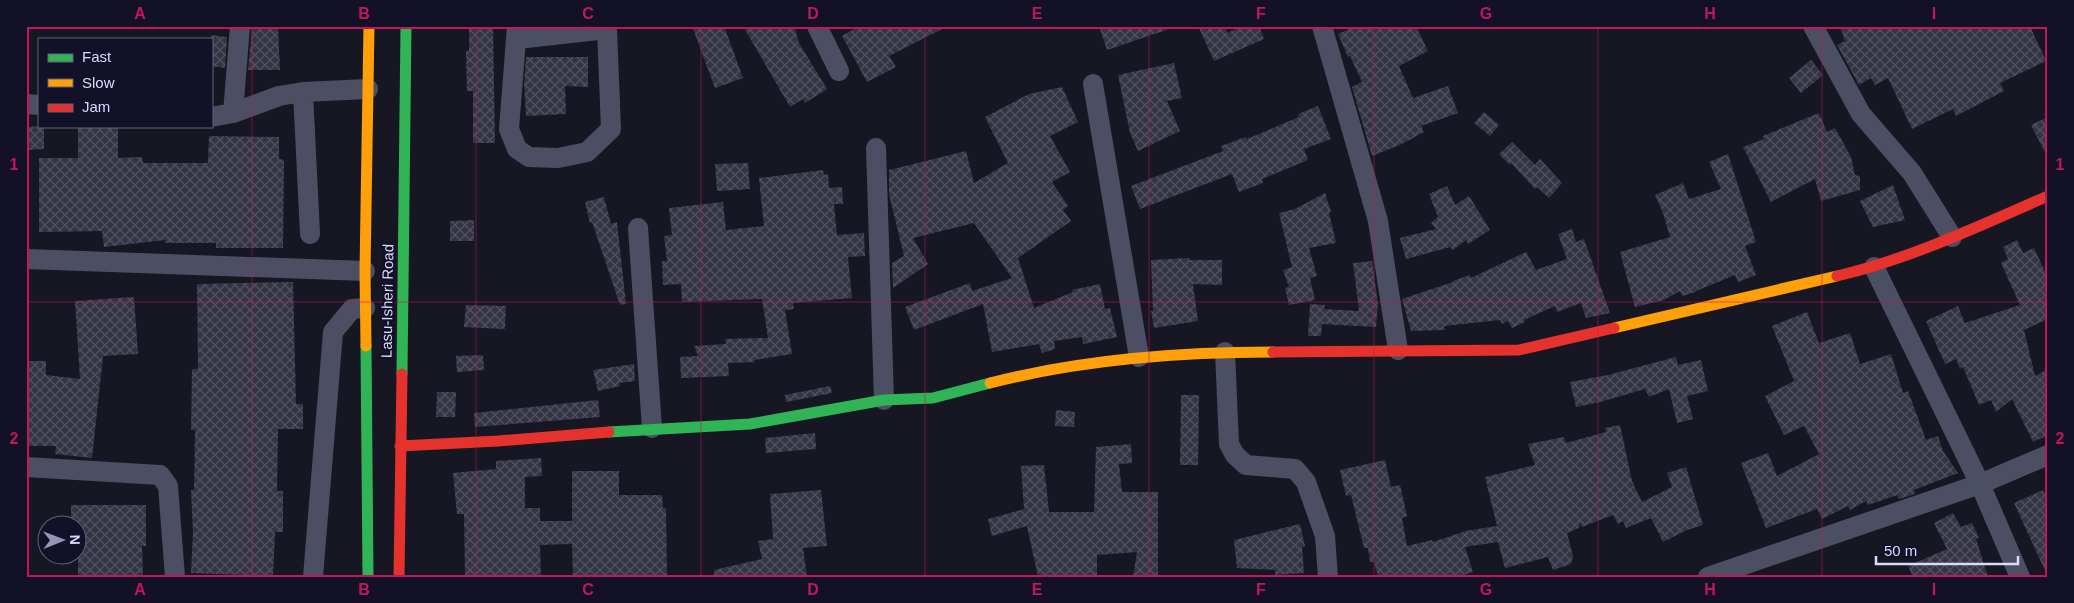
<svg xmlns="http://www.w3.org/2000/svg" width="2074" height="603" viewBox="0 0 2074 603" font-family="Arial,sans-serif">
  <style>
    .building { fill: url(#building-cross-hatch) }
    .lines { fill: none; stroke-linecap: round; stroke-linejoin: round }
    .street { stroke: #4c4e63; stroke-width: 20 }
    .fast { stroke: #30b455; stroke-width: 11 }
    .slow { stroke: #ff9f0a; stroke-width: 11 }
    .jam { stroke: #e5322d; stroke-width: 11 }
    .grid { fill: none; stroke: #c2185b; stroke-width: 1; stroke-opacity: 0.55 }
    .labels { text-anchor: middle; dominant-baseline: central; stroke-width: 5; stroke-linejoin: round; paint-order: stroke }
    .street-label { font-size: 15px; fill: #d9dafe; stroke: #121128 }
    .neatline { fill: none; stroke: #c2185b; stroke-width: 2 }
    .grid-label { font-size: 16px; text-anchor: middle; font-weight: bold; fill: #c2185b }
  </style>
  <defs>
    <pattern id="building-cross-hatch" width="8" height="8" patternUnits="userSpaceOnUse" patternTransform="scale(1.25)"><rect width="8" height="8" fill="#353445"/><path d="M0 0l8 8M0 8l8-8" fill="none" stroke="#525161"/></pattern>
  </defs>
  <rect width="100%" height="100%" fill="#171623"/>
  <path class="building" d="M278,26L280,70H248L252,27Z
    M469,26H493L495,143H473V91H467L466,51H469Z
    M692,26H724L743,78L715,88Z
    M743,26H794L799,43L827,89L805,103L803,99L790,107Z
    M859,26H948L889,56L896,67L867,82L842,36Z
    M1099,26H1168L1169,29L1107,50Z
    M1198,26H1226L1227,33L1242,26H1259L1264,39L1214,61Z
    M1356,26H1416L1428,51L1399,66L1413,98L1448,86L1458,113L1421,126L1424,132L1402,144L1372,156L1352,87L1362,82L1350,56L1348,57L1338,34Z
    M1840,26H2030L2046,61L2000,83L2004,91L1956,116L1953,109L1912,129L1888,78L1875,85L1871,78L1859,85L1837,45L1845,41Z
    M211,35L227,37L225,68L211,66Z
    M526,57H588V87L565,86L566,114L526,116L524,83Z
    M1811,60L1823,75L1801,93L1789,78Z
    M1174,63L1182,98L1167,101L1180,131L1138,151L1130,133L1118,75Z
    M1062,87L1078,122L1050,136L1070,172L1052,182L1068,206L1063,210L1071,221L1018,258L1034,308L1073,292L1072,290L1100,284L1105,309L1110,308L1117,337L1083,344L1082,337L1054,341L1055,349L1042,353L1039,344L992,352L983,304L914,330L905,307L970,283L972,291L1012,278L974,223L913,238L928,264L893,288L892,263L904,256L889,194V170L966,151L974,183L1008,163L985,117L1029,94Z
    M1318,106L1331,139L1304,149L1308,160L1262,179L1263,183L1239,192L1232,174L1140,209L1131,186L1223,151L1221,146L1246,137L1247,139L1299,117L1298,114Z
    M1484,112L1499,125L1490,136L1474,123Z
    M1819,113L1827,132L1835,128L1851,157L1855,175L1860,176V190L1821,201L1815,179L1771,202L1743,147L1764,139L1763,136Z
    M2048,117V158L2031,125Z
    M44,126V149L26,150V127Z
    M78,126H118V158L142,157L143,163H208L209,136L279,137V159L284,160L283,248H216V243H165V240L104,247L102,231L39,232V158H78Z
    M1512,142L1535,165L1540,159L1562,183L1549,198L1537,187L1535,189L1511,163L1510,165L1499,154Z
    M1728,154L1756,242L1745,246L1756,275L1738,282L1735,275L1696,291V292L1682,296L1680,291L1664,300L1635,307L1620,252L1670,237L1663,213L1655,195L1683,183L1689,199L1721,189L1709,162Z
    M748,163L750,189L717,191L715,164Z
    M823,170L824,175L828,174L829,188L842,187L843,204H834L837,235L864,233L865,256L848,257L852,298L793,303L794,309L785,310L792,354L754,360L755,362L728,363L729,376L681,378L680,357L698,356L694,346L726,344L725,339L768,338L762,299L682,302L681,284L663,285L662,261H667L664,236L672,235L669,208L723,202L726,230L764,226L759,178Z
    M1893,185L1905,220L1873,227L1860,201Z
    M1447,186L1455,205L1469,196L1490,230L1468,244L1466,240L1453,250L1450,247L1406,259L1400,238L1436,229L1431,223L1438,217L1429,194Z
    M1325,193L1331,212L1329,213L1336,243L1309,248L1317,276L1310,278L1315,300L1289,305L1285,288L1289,287L1283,270L1292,267L1279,213L1295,209Z
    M604,197L611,224L617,222L626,304L620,305L592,222L590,223L585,202Z
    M474,220V241H450V221Z
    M1572,229L1576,242L1584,239L1610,313L1586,318L1581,303L1557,312L1555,306L1524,320L1525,322L1512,328L1508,321L1502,324L1500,320L1444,326L1445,330L1411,331L1402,299L1453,282V281L1470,275L1471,278L1526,252L1536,270L1567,259L1558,234Z
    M2017,240L2023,253L2034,248L2048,278V319L2024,330L2035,376L2048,369V435L2033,442L2012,399L1996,412L1991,400L1979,405L1963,367L1960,369L1956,359L1945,364L1926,321L1958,306L1965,323L2020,305L2001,263L2008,259L2003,247Z
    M1189,258V260H1222V285L1193,284L1198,321L1154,328L1151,311H1153L1151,260Z
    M1372,261L1378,304L1376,327L1322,324L1321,336H1308L1310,304L1325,305L1324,309L1359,311L1353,263Z
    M293,282L296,404H303V429H278L277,491H283V532H275L273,576L191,573L193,532L191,490H194L195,430H191L192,369H198L197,284Z
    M134,297L138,354L103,356L92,458L55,454L56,446H26V361H46V375L80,379L75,301Z
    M466,305L506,306L505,329L464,327Z
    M1807,312L1819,343L1850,333L1860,364L1891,354L1903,393L1908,391L1926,440L1938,436L1943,451L1958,473L1914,490L1915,494L1899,499L1897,495L1868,505L1866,501L1850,510L1848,506L1822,519L1817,509L1766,528L1741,463L1768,453L1777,476L1819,454L1804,426L1784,435L1765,396L1794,381L1772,326Z
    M483,355L484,370L457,372L456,356Z
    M1676,357L1678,365L1701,360L1708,391L1687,396L1693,419L1677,423L1669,389L1649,397L1645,389L1600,402L1576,407L1570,382L1608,375Z
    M634,364L635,381L619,383L620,386L598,391L593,370Z
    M830,386L832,393L786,402L785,395Z
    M437,392H456L455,417H436Z
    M1181,395H1199L1198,465H1180Z
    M598,400L600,417L475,427L474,413Z
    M1056,410L1075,412L1074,427L1055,426Z
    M1620,425L1632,481L1642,502L1672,487L1667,473L1686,467L1703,525L1687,530L1663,542L1651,518L1626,528L1623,521L1618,524L1613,515L1582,527L1580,523L1579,528L1567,533L1573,556L1571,564L1553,570L1548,557L1505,568L1498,542L1465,547L1473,572L1458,577H1378L1374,562H1370L1368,548H1364L1351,495L1346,496L1340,470L1385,460L1391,487L1400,485L1407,516L1402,518L1407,546L1432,540L1433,542L1466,531L1497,526L1485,477L1535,465L1528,444L1564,437L1566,443L1606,432L1605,428Z
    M815,433L816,449L766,453L765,438Z
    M1131,444L1132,463L1119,464L1122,492H1158V577H1133L1137,552L1097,555V576L1038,577L1027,526L992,536L988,519L1024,509L1021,466L1044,465L1049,512H1094L1096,447Z
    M541,458L542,476L525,477V508H540V521H572V471H619V495H662L663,508H666L667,577H573L572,544L540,545L541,577H465L464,514H457L453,473L496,469V461Z
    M821,490L827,546L803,548L807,577H714V570L762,559L758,541L773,539L770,494Z
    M2043,490L2048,500V577L2014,503Z
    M71,505H146V546H142L143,577H78V526H71Z
    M1953,513L1961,527L1972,523L1979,538L1976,539L1988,577H1913L1908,566L1947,549L1934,523Z
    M1300,524L1305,546L1302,547L1304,573L1275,575V570L1237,568L1234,540Z"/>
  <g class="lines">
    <path class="street" d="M817,26L839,71
      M1322,26L1378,221L1398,350
      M1813,26L1861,114L1912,173L1952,237
      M517,39L607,29L611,129L587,152L558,158L529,157L517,149L509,129L517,26
      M1093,84L1139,357
      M26,104L39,105
      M233,113L240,26
      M211,117L233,113L279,96L303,92
      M876,148L884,400
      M638,228L652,428
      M310,234L303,92L368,89
      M26,259L365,271
      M1874,267L1980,484L2020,577
      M1225,352L1229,444L1235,455L1246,465L1295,469L1306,482L1325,536L1328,577
      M26,467L160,475L168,486L175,577
      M313,577L333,332L352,309L365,308
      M1708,577L1980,484L2048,455"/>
    <path class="fast" d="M366,346L368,577
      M402,374L406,26
      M609,432L750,424L884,400L933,398L990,383"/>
    <path class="slow" d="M1614,328L1837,276
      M366,346L365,271L369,26
      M990,383C1083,359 1178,352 1273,352"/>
    <path class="jam" d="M1837,276C1910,259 1979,226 2048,196
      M1273,352L1519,350L1614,328
      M400,446L498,441L609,432
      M399,577L402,374"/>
  </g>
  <path class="grid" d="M252,26V577M476,26V577M701,26V577M925,26V577M1149,26V577M1374,26V577M1598,26V577M1822,26V577M26,302H2048"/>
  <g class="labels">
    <g class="street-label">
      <text transform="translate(387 301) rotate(-89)">Lasu-Isheri Road</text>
    </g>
  </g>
  <rect width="2074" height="603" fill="none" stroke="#121128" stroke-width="55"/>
  <rect x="38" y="38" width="175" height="90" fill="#121128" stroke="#62617e"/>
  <rect x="48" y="54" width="25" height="8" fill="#30b455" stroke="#62617e"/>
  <text x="82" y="62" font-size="15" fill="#d9dafe">Fast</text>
  <rect x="48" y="79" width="25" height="8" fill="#ff9f0a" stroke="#62617e"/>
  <text x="82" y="88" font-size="15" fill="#d9dafe">Slow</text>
  <rect x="48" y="104" width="25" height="8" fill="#e5322d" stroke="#62617e"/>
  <text x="82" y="112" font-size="15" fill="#d9dafe">Jam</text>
  <g transform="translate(62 540) rotate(89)"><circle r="24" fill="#121128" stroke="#62617e"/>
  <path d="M0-4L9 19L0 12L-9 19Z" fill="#9595b1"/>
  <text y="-8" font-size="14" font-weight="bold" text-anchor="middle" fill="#d9dafe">N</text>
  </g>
  <path d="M1876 556v8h142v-8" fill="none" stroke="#d9dafe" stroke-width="2.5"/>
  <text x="1884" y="556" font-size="15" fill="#d9dafe" stroke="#121128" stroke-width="4" paint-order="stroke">50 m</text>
  <rect x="28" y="28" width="2018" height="548" class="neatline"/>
  <g class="grid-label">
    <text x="140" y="19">A</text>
    <text x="364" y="19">B</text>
    <text x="588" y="19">C</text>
    <text x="813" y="19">D</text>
    <text x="1037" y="19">E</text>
    <text x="1261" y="19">F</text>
    <text x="1486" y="19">G</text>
    <text x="1710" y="19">H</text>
    <text x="1934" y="19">I</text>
    <text x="14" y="170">1</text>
    <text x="2060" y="170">1</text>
    <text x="14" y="444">2</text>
    <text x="2060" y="444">2</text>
    <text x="140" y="595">A</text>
    <text x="364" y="595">B</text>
    <text x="588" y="595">C</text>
    <text x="813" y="595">D</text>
    <text x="1037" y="595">E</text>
    <text x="1261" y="595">F</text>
    <text x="1486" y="595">G</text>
    <text x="1710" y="595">H</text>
    <text x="1934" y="595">I</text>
  </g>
</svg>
